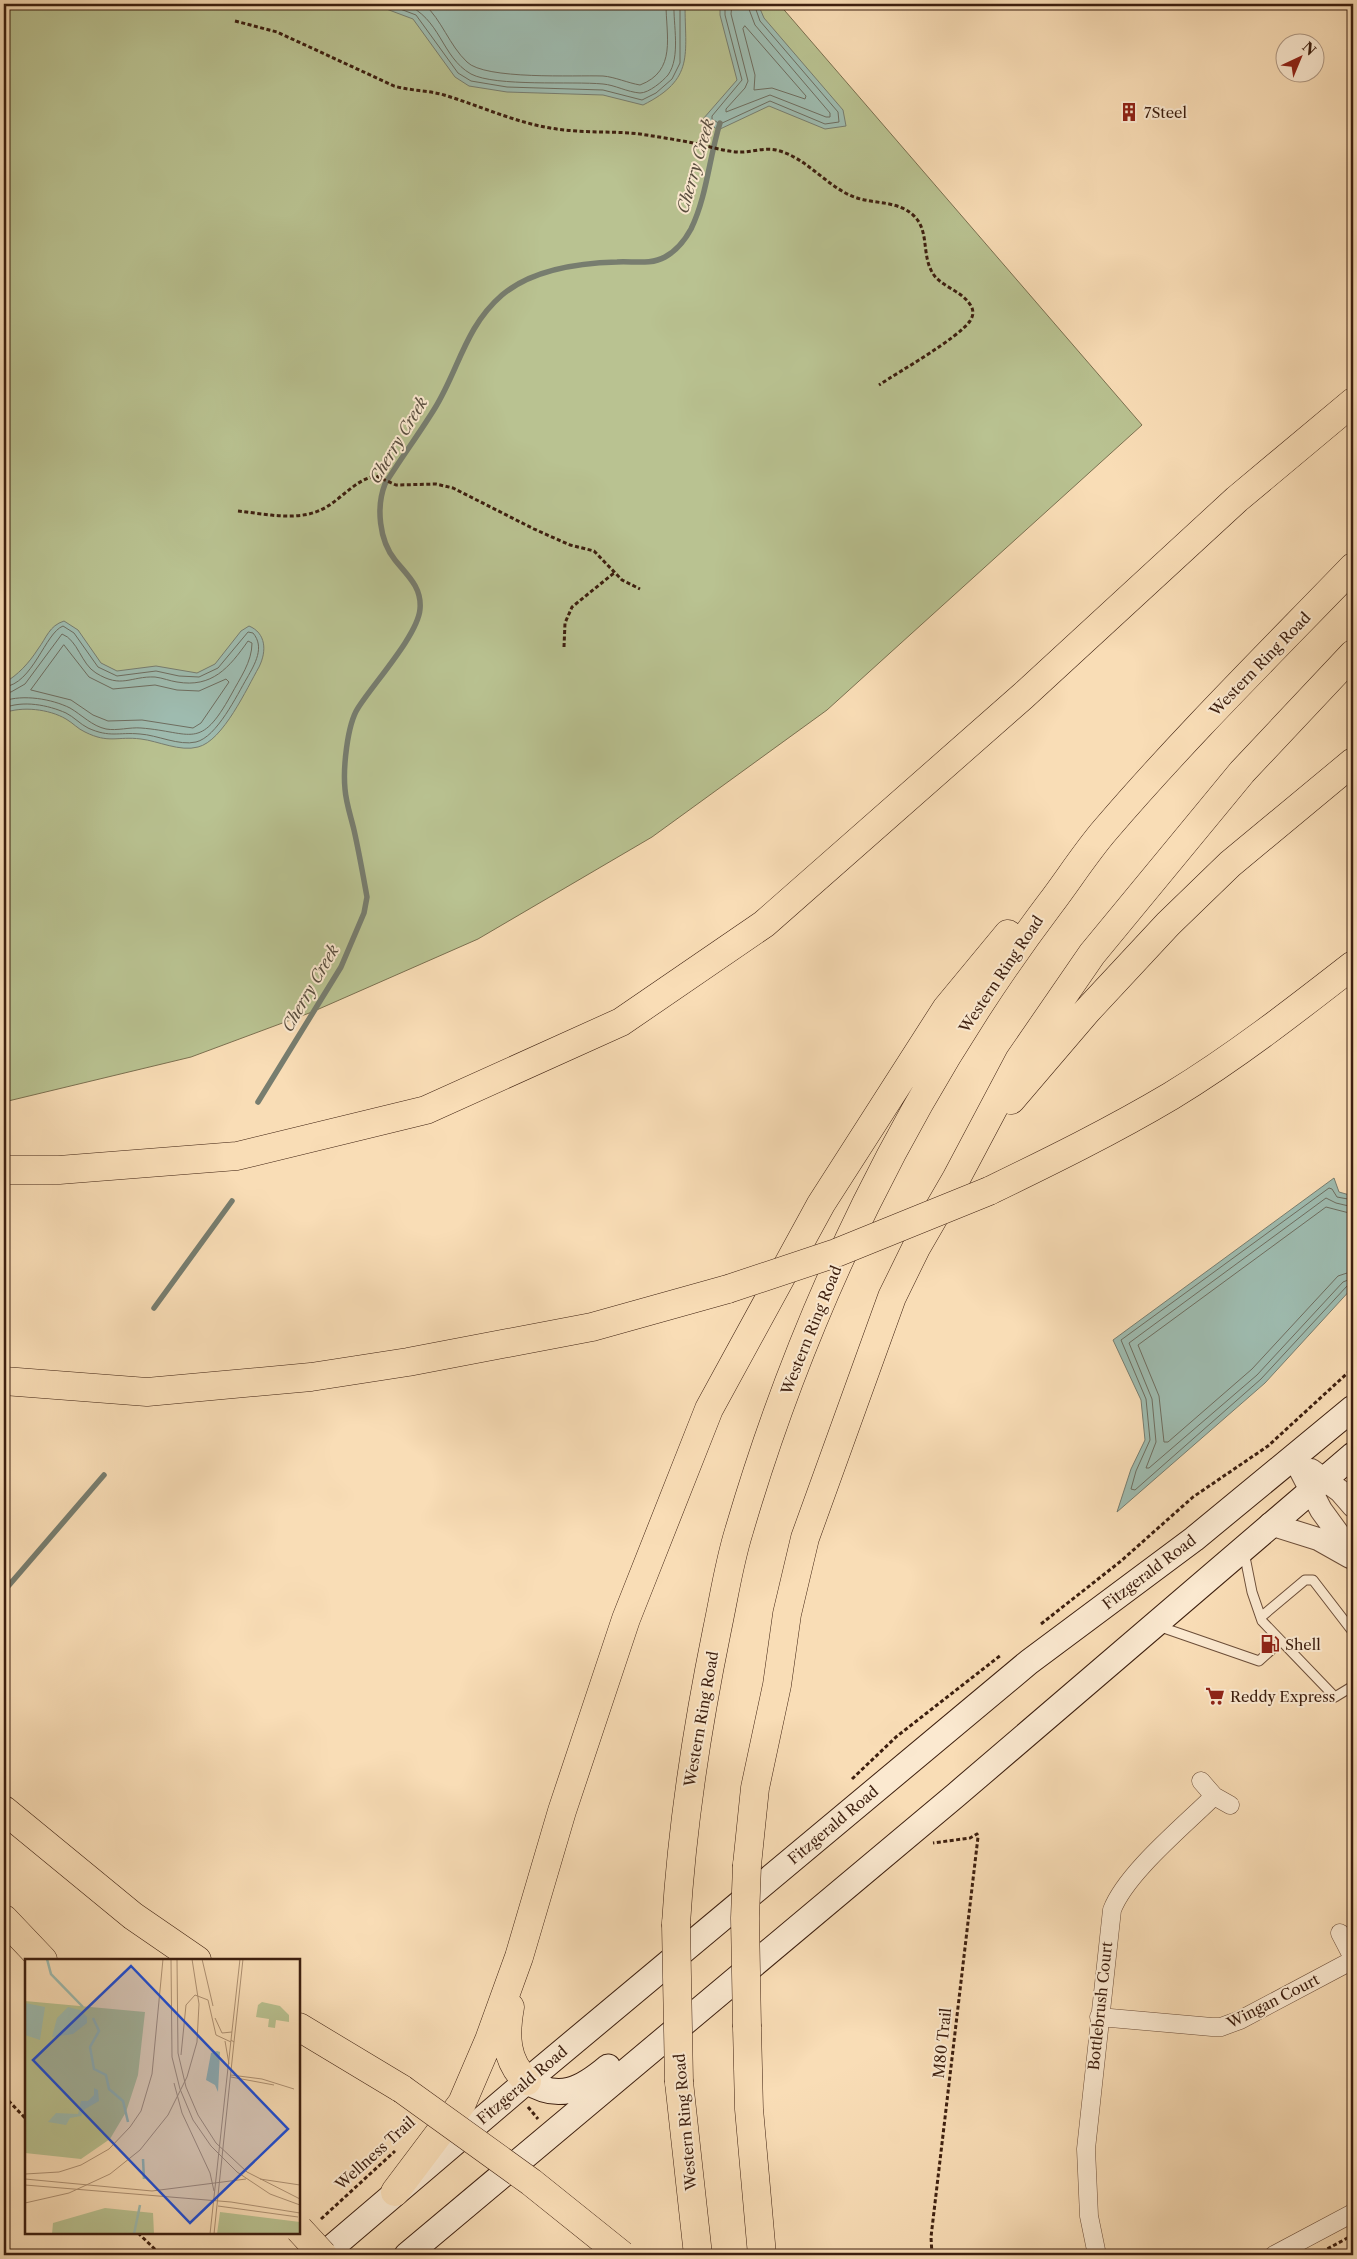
<svg xmlns="http://www.w3.org/2000/svg" width="1357" height="2259" viewBox="0 0 1357 2259" font-family="'Libre Caslon Text',serif">
  <style>
    .green { fill: #b9c291; stroke: #7b7050 }
    .water { fill: #9ebbaf; stroke: #777d6f }
    .lines { fill: none; stroke-linecap: round; stroke-linejoin: round }
    .shore { stroke: #6e6d5f; stroke-width: 1 }
    .stream { stroke: #777d6f; stroke-width: 5.5 }
    .service-casing { stroke: #6c4e39; stroke-width: 11 }
    .minor-casing { stroke: #6c4e39; stroke-width: 19 }
    .tertiary-casing { stroke: #6c4e39; stroke-width: 24 }
    .secondary-casing { stroke: #3d1f0f; stroke-width: 27 }
    .motorway-casing { stroke: #3d1f0f; stroke-width: 29 }
    .path { stroke: #3d1f0f; stroke-width: 3; stroke-dasharray: 4 2.5; stroke-linecap: butt }
    .service { stroke: #fbe9d0; stroke-width: 9 }
    .minor { stroke: #fbe9d0; stroke-width: 18 }
    .tertiary { stroke: #fbe9d0; stroke-width: 22 }
    .secondary { stroke: #fbe9d0; stroke-width: 25 }
    .motorway { stroke: #f9ddb6; stroke-width: 28 }
    .motorway-bridge-casing { stroke: #3d1f0f; stroke-width: 29; stroke-linecap: butt }
    .motorway-bridge { stroke: #f9ddb6; stroke-width: 28 }
    .labels { text-anchor: middle; dominant-baseline: central; stroke-width: 4; stroke-linejoin: round; paint-order: stroke }
    .poi-label { font-size: 15px; fill: #3d1f0f; stroke: #fbe9d0; text-anchor: start }
    .street-label { font-size: 15px; fill: #3d1f0f; stroke: #fbe9d0 }
    .water-label { font-size: 16px; font-style: italic; fill: #5a4e3f; stroke: #fbe9d0 }
    .inset-river { fill: none; stroke: #9ebbaf; stroke-width: 2.5 }
    .inset-road { fill: none; stroke: #ae9173; stroke-width: 1 }
    .view { fill: #1d4ed8; fill-opacity: 0.15; stroke: #1d4ed8; stroke-width: 2.5 }
    .inset-edge { fill: none; stroke: #3d1f0f; stroke-width: 2.5 }
  </style>
  <rect width="100%" height="100%" fill="#f9ddb6"/>
  <filter id="stains"><feTurbulence type="fractalNoise" baseFrequency=".004" numOctaves="4"/><feColorMatrix values="0 0 0 0 .2 0 0 0 0 .09 0 0 0 0 .02 0 0 0 .5 -.17"/></filter>
  <radialGradient id="worn" r=".72"><stop offset=".6" stop-color="#630" stop-opacity="0"/><stop offset="1" stop-color="#630" stop-opacity=".3"/></radialGradient>
  <path class="green" d="M4,4H779L1142,425L827,710L652,837L478,939L312,1012L191,1057L4,1102Z"/>
  <path class="water" d="M373,4H685C685,55 695,79 643,105L603,95L507,92L469,86L455,77L413,19Z
    M720,4H758L764,18L843,110L846,126L825,129L769,106L718,130L703,119L737,80L720,15Z
    M64,621L78,630L101,663L117,671L156,666L197,673L215,664L241,631L249,626C266,633 267,651 259,667C247,688 223,741 198,747C180,752 158,741 141,739C117,736 109,744 85,732C78,729 73,723 66,719C49,709 22,706 4,713V683C18,675 29,663 38,649C47,637 49,626 64,621Z
    M1334,1178L1339,1192L1353,1196V1287L1265,1383L1117,1512L1131,1469L1145,1440L1141,1400L1113,1340Z"/>
  <g class="lines">
    <path class="shore" d="M387,4L416,15L458,73L471,81L507,87L603,90L642,100L656,93L672,79L680,63V4
      M405,4C441,18 441,57 471,74C496,87 572,81 603,84C615,85 627,92 640,93C649,93 663,81 668,75C681,57 673,24 674,4
      M424,4C442,20 449,45 467,62C485,80 575,75 603,76C615,77 628,83 640,85C677,71 666,36 666,4
      M725,4V15L742,80L712,116V119L720,124L770,101L825,124L839,122L838,112L760,21L754,4
      M732,4L731,14L748,81L745,88L726,109V112L770,95L826,117H830V113L755,25L747,4
      M745,26L806,96L805,99L772,88L754,90L755,75L743,29Z
      M64,645L89,677L113,689L155,685L177,690L199,691L226,679L229,682L201,723L193,728L142,720L108,721L93,715L71,700L31,690Z
      M4,687C33,684 45,633 63,626L74,633L98,667L117,676L156,671L179,676L199,677L218,668L248,632L253,633C265,647 255,664 247,678C237,695 217,737 196,742C179,746 157,735 140,734C118,732 110,738 88,728C80,724 74,717 66,713C48,705 23,700 4,708
      M4,693L11,692L25,684L62,634C78,640 81,664 96,673C122,689 130,676 155,677C163,678 170,681 177,682C212,688 229,668 248,641L252,643C252,662 240,678 231,695C200,751 192,732 141,728C130,727 117,731 106,729C92,726 82,715 70,708C52,699 23,694 4,701
      M1353,1200L1337,1197L1332,1189L1329,1188L1121,1340L1146,1399L1150,1440L1136,1471L1131,1489L1135,1490L1261,1379L1347,1286L1353,1285
      M1353,1207L1336,1203L1326,1198L1129,1343L1152,1399L1156,1442L1146,1468H1149L1257,1375L1343,1282L1353,1278
      M1353,1214L1326,1207L1138,1345L1159,1396L1164,1442H1168L1252,1369L1338,1276L1353,1271"/>
    <path class="stream" d="M258,1102L341,967L364,913L367,897C363,875 359,852 354,830C351,817 346,803 345,789C343,769 347,725 358,708C373,684 418,635 420,609C422,587 407,575 395,560C379,540 376,507 385,484C401,458 419,434 435,408C459,369 465,327 502,295C533,269 578,263 617,262C633,261 651,265 665,257C676,251 685,240 691,229C707,196 709,158 720,123
      M154,1308L232,1201
      M4,1591L104,1475"/>
    <g class="service-casing">
      <path id="service" d="M1244,1552L1252,1592L1262,1621L1335,1697L1353,1686
        M1261,1617L1305,1580H1313L1353,1632
        M1158,1626L1259,1661L1281,1641"/>
    </g>
    <g class="minor-casing">
      <path id="minor" d="M1201,1781L1214,1796L1230,1805
        M1340,1933L1353,1958
        M1099,2017L1212,2027H1221L1240,2020L1353,1960
        M1097,2255L1089,2216L1086,2149L1112,1910C1126,1873 1185,1825 1214,1796
        M1274,2255L1353,2213"/>
    </g>
    <g class="tertiary-casing">
      <path id="tertiary" d="M1294,1458L1321,1510L1353,1554
        M1311,1470L1340,1491L1353,1506
        M1270,1524L1318,1539L1350,1557"/>
    </g>
    <g class="secondary-casing">
      <path id="secondary" d="M527,2081C559,2102 582,2089 608,2067
        M323,2255L527,2081L1029,1662L1194,1539L1353,1408
        M407,2255L956,1795L1353,1455"/>
    </g>
    <g class="motorway-casing">
      <path id="motorway" d="M1011,1100L1087,1011L1168,924L1230,864L1353,762
        M4,1170H59L237,1156L426,1110L621,1022L764,924L1023,696L1237,499L1353,402
        M989,1191C1051,1161 1112,1131 1171,1096C1235,1057 1294,1011 1353,965
        M4,1381L147,1392L311,1377L408,1362L592,1327L728,1289
        M4,1810L133,1916L197,1960
        M747,1865L755,1788L777,1685L787,1614L805,1538L892,1297L916,1248L956,1179L1019,1060L1092,954L1242,772L1353,654
        M4,1919L43,1960
        M676,1924C682,1825 697,1728 717,1630C724,1597 729,1563 739,1531C805,1306 909,1091 1050,904C1069,879 1086,852 1106,829C1184,738 1270,653 1353,567
        M510,2007C505,2035 505,2061 527,2081
        M299,2027L402,2089
        M747,2027L749,2109L762,2255
        M679,2082L698,2255
        M395,2192L462,2103L489,2040L519,1957L562,1811L626,1619L709,1409L821,1204L946,1009L1008,934"/>
    </g>
    <path class="path" d="M235,21L277,32L394,86C411,91 427,90 444,95C484,107 522,126 565,130C590,133 615,131 640,134C659,137 679,140 698,144C711,147 724,151 737,152C750,153 764,147 776,150C807,157 827,188 857,198C876,204 898,201 913,215C929,229 922,252 931,270C938,286 959,289 969,303C974,309 974,315 970,321C957,339 900,371 879,385
      M238,511C267,514 302,523 328,506C344,496 357,479 376,476L396,485L436,484L453,488L534,529L570,545L594,551L622,580L640,589
      M564,647L565,623L572,607L614,573
      M1041,1624L1121,1561L1193,1497L1268,1446L1353,1368
      M852,1779L896,1737L1001,1655
      M4,2096L26,2119
      M528,2107L538,2119
      M321,2219L395,2151
      M138,2233L161,2255
      M285,2255L290,2250
      M932,2255L931,2237L978,1837L977,1834L970,1838L933,1843
      M1316,2255L1353,2235"/>
    <use href="#service" class="service"/>
    <use href="#minor" class="minor"/>
    <use href="#tertiary" class="tertiary"/>
    <use href="#secondary" class="secondary"/>
    <use href="#motorway" class="motorway"/>
    <g class="motorway-bridge-casing">
      <path id="motorway-bridge" d="M728,1289L836,1253L989,1191
        M747,1865L745,1918L747,2027
        M676,1924L679,2082
        M402,2089L531,2182L622,2255
        M299,2229L323,2255"/>
    </g>
    <use href="#motorway-bridge" class="motorway-bridge"/>
  </g>
  <defs>
    <g id="building-bare" transform="scale(1.5)"><path d="M-4-6H4V6H1V3H-1V6H-4ZM-2.5-4.3h1.7v1.8h-1.7ZM.8-4.3h1.7v1.8H.8ZM-2.5-1h1.7V.8h-1.7ZM.8-1h1.7V.8H.8Z" fill="#8f2418" stroke="#fbe9d0" stroke-width="2.5" paint-order="stroke"/></g>
    <g id="fuel-bare" transform="scale(1.5)"><path d="M-5.5-6h7V0h2V4h1.3V-2.5L3-4.5l.8-.8L6-3V5H2.5V1h-1V6h-7ZM-4.2-4.7v3.2H.2V-4.7Z" fill="#8f2418" stroke="#fbe9d0" stroke-width="2.5" paint-order="stroke"/></g>
    <g id="supermarket-bare" transform="scale(1.5)"><path d="M-6-5.5h2.5l.6 2H6L4.5 2H-2.5L-4.4-4H-6ZM-1.5 3.2a1.3 1.3 0 1 0 .1 0ZM3 3.2a1.3 1.3 0 1 0 .1 0Z" fill="#8f2418" stroke="#fbe9d0" stroke-width="2.5" paint-order="stroke"/></g>
  </defs>
  <g fill-rule="evenodd">
    <use href="#building-bare" x="1129" y="112"/>
    <use href="#fuel-bare" x="1270" y="1644"/>
    <use href="#supermarket-bare" x="1215" y="1696"/>
  </g>
  <g class="labels">
    <g class="poi-label">
      <text x="1144" y="112">7Steel</text>
      <text x="1285" y="1644">Shell</text>
      <text x="1230" y="1696">Reddy Express</text>
    </g>
    <g class="street-label">
      <text transform="translate(1260 664) rotate(-46)">Western Ring Road</text>
      <text transform="translate(1001 974) rotate(-56)">Western Ring Road</text>
      <text transform="translate(811 1330) rotate(-68)">Western Ring Road</text>
      <text transform="translate(1149 1572) rotate(-37)">Fitzgerald Road</text>
      <text transform="translate(701 1719) rotate(-80)">Western Ring Road</text>
      <text transform="translate(833 1825) rotate(-40)">Fitzgerald Road</text>
      <text transform="translate(1273 2001) rotate(-27)">Wingan Court</text>
      <text transform="translate(1100 2006) rotate(-84)">Bottlebrush Court</text>
      <text transform="translate(942 2043) rotate(-84)">M80 Trail</text>
      <text transform="translate(522 2085) rotate(-40)">Fitzgerald Road</text>
      <text transform="translate(685 2122) rotate(-95)">Western Ring Road</text>
      <text transform="translate(375 2153) rotate(-42)">Wellness Trail</text>
    </g>
    <g class="water-label">
      <text transform="translate(695 166) rotate(-74)">Cherry Creek</text>
      <text transform="translate(398 440) rotate(-59)">Cherry Creek</text>
      <text transform="translate(310 988) rotate(-60)">Cherry Creek</text>
    </g>
  </g>
  <g transform="translate(25 1959)">
    <rect width="275" height="275" fill="#f9ddb6"/>
    <path d="M0,42L120,53L113,116L101,153L85,180L56,200L0,194ZM237,43L255,47L264,56V63L251,61L250,69L243,68L244,60L231,58L233,46ZM80,249L128,254L129,275H27L28,264ZM195,253L275,263V275H192Z" fill="#b9c291"/>
    <path d="M0,44L20,48L15,81L0,76ZM43,48L55,51L62,58V64L48,75L27,78L32,59ZM192,92L195,93L193,133L190,126L181,121L186,94ZM69,129L73,131L74,142L60,150L56,157L45,159L41,166L23,163L31,154L53,155L56,142H63L69,136Z" fill="#9ebbaf"/>
    <path class="inset-river" d="M22,0L26,15L58,48M68,59L74,72L65,88L69,110L81,116L84,130L98,142L103,163M118,200L119,220M109,275L115,246"/>
    <path class="inset-road" d="M146,0L147,98L155,130L168,161L186,187L212,213L245,235L275,246M152,0L153,94L161,128L173,156L191,184L222,213L275,240M177,0L188,47M190,59L197,74L207,73M206,81L215,0M200,82L204,105M209,83L218,0M156,96L161,46L170,36L183,41L191,76L206,83M206,116L237,120L269,130M206,118L249,126M149,124L157,154L185,214L189,232M0,215L34,213L56,206L84,190L105,168L116,152L127,115L138,0M0,220L127,232L221,220M235,220L275,226M0,226L206,243L275,254M0,244L44,234L85,215L115,191L143,156L162,118L172,83L174,45L167,0M193,247L273,258M185,275L206,81L209,83M189,275L209,83"/>
    <path class="view" d="M106,7L263,170L165,264L8,101Z"/>
    <rect width="275" height="275" class="inset-edge"/>
  </g>
  <rect width="1357" height="2259" fill="none" stroke="#f9ddb6" stroke-width="20"/>
  <rect x="5" y="5" width="1347" height="2249" fill="none" stroke="#3d1f0f" stroke-width="2.5"/>
  <rect x="10" y="10" width="1337" height="2239" fill="none" stroke="#3d1f0f"/>
  <g transform="translate(1300 58) rotate(44)"><circle r="24" fill="#fbe9d0" stroke="#af9883"/>
  <path d="M0-4L9 19L0 12L-9 19Z" fill="#8f2418"/>
  <text y="-8" font-size="14" font-weight="bold" text-anchor="middle" fill="#3d1f0f">N</text>
  </g>
  <rect width="100%" height="100%" filter="url(#stains)"/>
  <rect width="100%" height="100%" fill="url(#worn)"/>
</svg>
